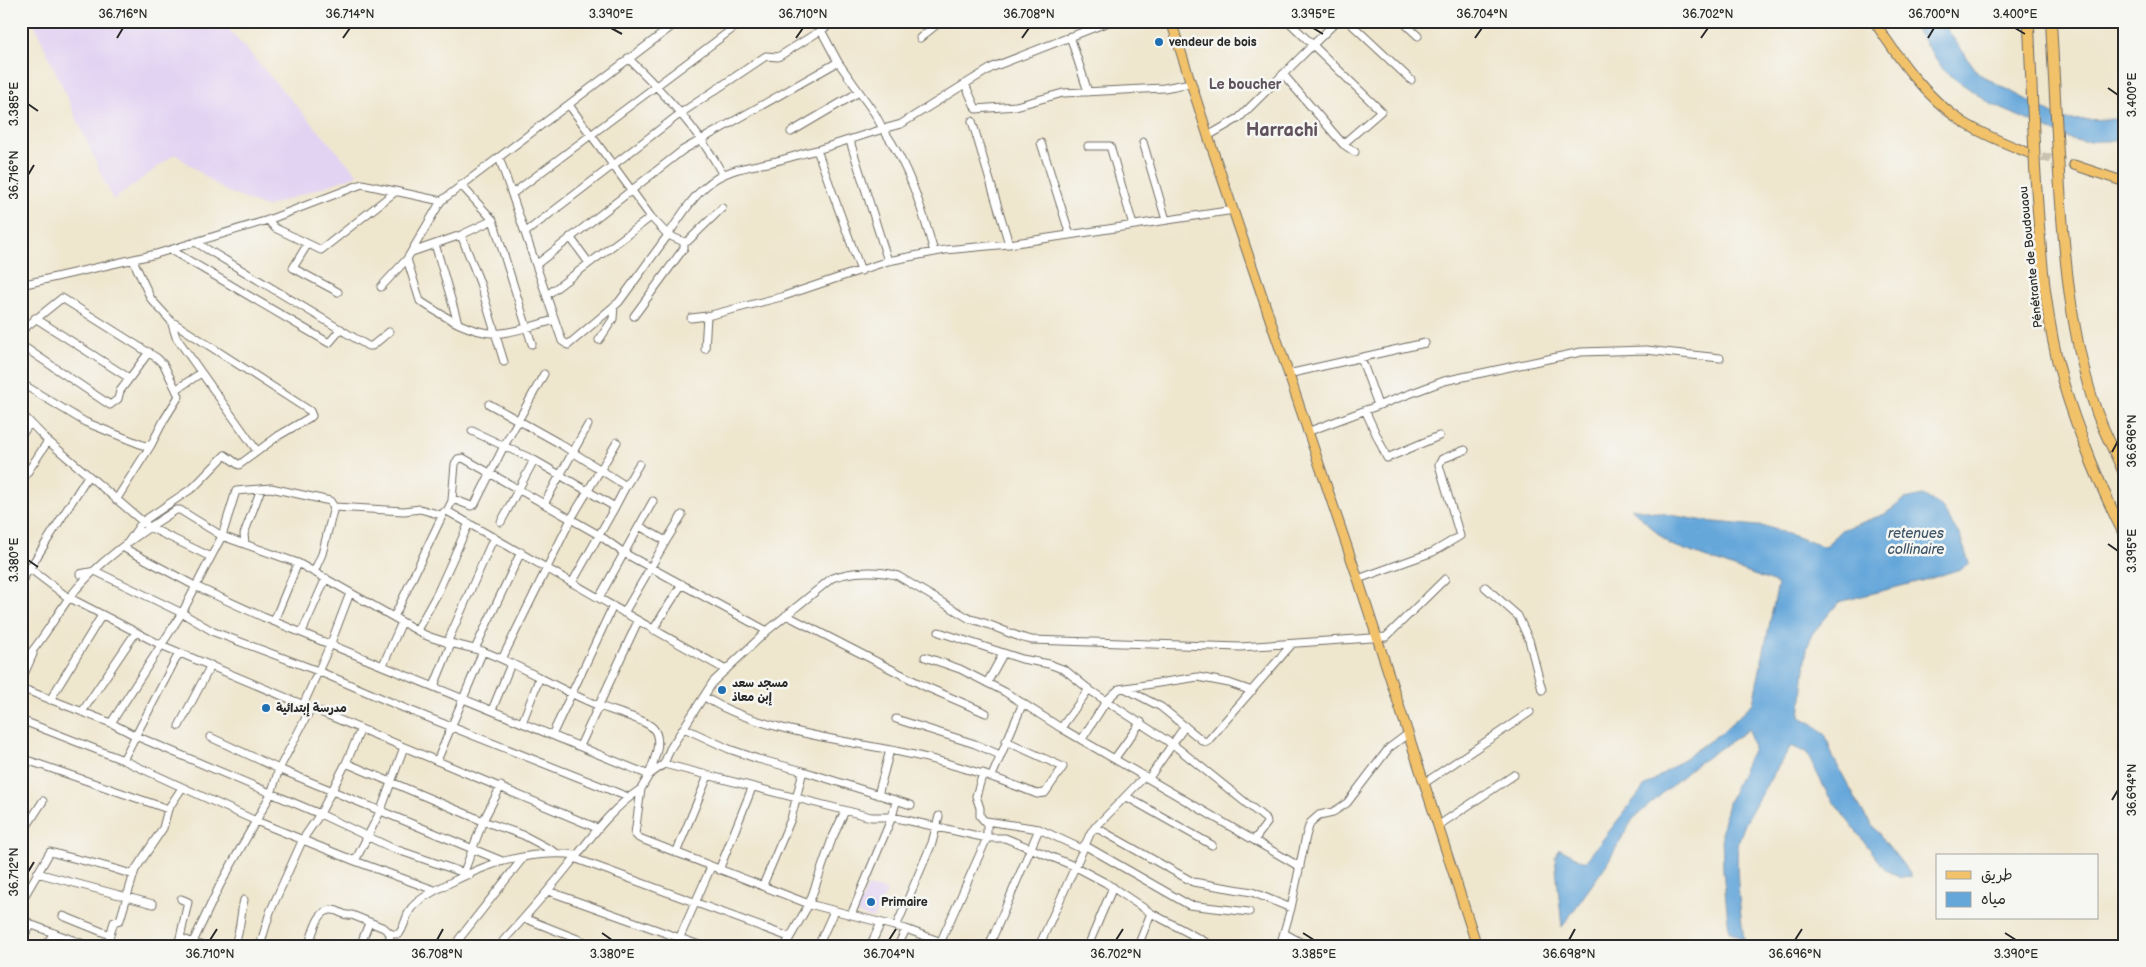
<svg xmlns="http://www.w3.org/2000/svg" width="2146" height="967" viewBox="0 0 2146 967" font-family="'Balsamiq Sans','Playpen Sans Arabic',sans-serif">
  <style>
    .built { fill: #e3d3f3 }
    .water { fill: #66a7da; stroke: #486982 }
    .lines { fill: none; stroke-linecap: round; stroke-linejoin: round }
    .major-tunnel { stroke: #c8c1ad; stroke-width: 9; stroke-dasharray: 9 4.5; stroke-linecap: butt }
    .minor-casing { stroke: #706c64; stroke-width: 9 }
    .major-casing { stroke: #706c64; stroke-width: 11 }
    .highway-casing { stroke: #706c64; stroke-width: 12 }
    .minor { stroke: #fff; stroke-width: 7 }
    .major { stroke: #f2c26a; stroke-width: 9 }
    .highway { stroke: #f2c26a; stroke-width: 10 }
    .highway-bridge-casing { stroke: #706c64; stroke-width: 12; stroke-linecap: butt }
    .highway-bridge { stroke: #f2c26a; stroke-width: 10 }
    .ticks { fill: none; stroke: #2b2b2b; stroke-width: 2 }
    .poi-dot { fill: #1f6fb2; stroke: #f6f6f2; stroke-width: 2 }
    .labels { text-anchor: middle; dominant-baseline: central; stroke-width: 5; stroke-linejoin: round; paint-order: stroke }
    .poi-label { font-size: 12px; font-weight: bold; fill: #2b2b2b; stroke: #f6f6f2; text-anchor: start }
    .street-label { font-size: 12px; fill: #2b2b2b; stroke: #f6f6f2 }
    .neighbourhood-label { font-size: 14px; font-weight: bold; fill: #60535e; stroke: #f6f6f2 }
    .water-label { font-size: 14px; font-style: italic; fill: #405668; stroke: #f6f6f2 }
    .district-label { font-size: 18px; font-weight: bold; fill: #60535e; stroke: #f6f6f2 }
    .neatline { fill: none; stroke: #2b2b2b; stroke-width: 2 }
    .ticks-label { font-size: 12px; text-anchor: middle; fill: #2b2b2b }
  </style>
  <rect width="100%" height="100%" fill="#f6f6f2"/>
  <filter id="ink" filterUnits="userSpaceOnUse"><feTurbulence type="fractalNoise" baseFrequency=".02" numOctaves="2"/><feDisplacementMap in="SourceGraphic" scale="10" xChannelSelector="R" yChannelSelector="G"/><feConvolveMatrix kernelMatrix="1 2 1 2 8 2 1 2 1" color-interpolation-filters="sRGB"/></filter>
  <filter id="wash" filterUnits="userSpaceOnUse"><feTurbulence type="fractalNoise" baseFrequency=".0096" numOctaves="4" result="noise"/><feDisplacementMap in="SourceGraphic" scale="20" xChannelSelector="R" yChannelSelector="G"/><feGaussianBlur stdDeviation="1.12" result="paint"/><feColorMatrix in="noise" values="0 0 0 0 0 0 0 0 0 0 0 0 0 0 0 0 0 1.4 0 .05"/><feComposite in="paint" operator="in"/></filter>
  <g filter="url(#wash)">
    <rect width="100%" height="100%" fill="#efe6ce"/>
    <path class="built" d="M33,21H221L358,175L265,207L224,190L175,154L113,200Z
      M868,886L887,891L873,919L856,913Z"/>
    <path class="water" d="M1910,21H1941L1979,74L2064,120L2125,119V141H2075L1991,104L1945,72Z
      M1923,495L1941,506L1960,536L1969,563L1960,569L1932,578L1839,602L1812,634L1807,649L1800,717L1813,724L1826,736L1833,757L1865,816L1912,876L1901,877L1886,870L1828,795L1807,753L1791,746C1774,775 1751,805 1740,837C1733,859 1741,915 1744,940L1729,931L1723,870L1722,828L1728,803L1753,748L1749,729L1694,766L1633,819L1606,865L1562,927L1555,857L1560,849L1585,862L1644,787L1722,732L1753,703L1778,584L1669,544L1631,508L1705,521L1768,527L1825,547L1841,530L1885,514L1905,499Z"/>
  </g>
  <g filter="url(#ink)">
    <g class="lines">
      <path class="major-tunnel" d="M2029,153L2074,165"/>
      <g class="minor-casing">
        <path id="minor" d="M816,21L838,62L875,114L883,129L817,150L861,271
          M1111,21L993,67L965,84L976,109L1016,106L1063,93L1164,88L1191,83
          M1288,21L1381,111L1343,144
          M1348,21L1411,80
          M1402,21L1418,36
          M1070,36L1088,92
          M920,38L941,21
          M628,58C664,93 699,130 723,175
          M1283,74L1343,144L1355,152
          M972,121L1009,244
          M791,132L859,92
          M1208,136L1239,118L1337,21
          M850,141L888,261
          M1143,142L1166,220
          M1041,143L1070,235
          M1088,146H1110L1133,225
          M499,157L562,341L568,345L619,302L668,235L651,217L569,105
          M461,185L493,220L532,344
          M512,194L743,21
          M722,208L688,241L684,242L668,235C679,219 690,200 705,187C724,169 748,167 772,162C787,159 802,153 817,150
          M268,220L275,228L321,250L395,192
          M526,232L681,113L766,56L778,57L836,21
          M461,235L480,283L504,362
          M570,237L589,263
          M195,242L368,346H372L389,332
          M435,244L458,323
          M307,245L293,268L338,292
          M171,250L329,343L341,329
          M412,252L461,235L493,220
          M934,252C922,209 909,166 883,129L901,124L965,84
          M407,259L420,301C443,316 473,336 502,333C519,331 538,324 555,320
          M537,264L683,150L838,62
          M21,285L156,254L268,220L362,184L441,201L679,21
          M381,287L407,259L441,201
          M547,295L651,217
          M634,316L684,248V242
          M35,318L129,378
          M691,318L707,316L781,297L888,261L945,250L1009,244L1234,210
          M171,321L176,337L257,451
          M21,331L62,298L157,358L164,365L179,396L164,420L151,445L145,446L85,422L21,383
          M599,340L613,319L614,306
          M21,345L110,405L118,399L120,391L149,352
          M705,349L707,316
          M1361,358L1378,405
          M1288,374L1425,343
          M177,389L201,373
          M489,404L557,442L626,486L615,507
          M1365,410L1387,458L1439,436
          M21,413L48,441L149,527L211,557L182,613L111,723
          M472,431L504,446L544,374
          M1307,432L1444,381L1581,352L1646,350L1720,358
          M21,436L30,423
          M21,482L48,441
          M626,486L639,464
          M116,500L151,445
          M452,500L455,464L458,459L463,458L599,535L624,553L767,631
          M544,504L588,425
          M501,522L534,460
          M666,541L682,515
          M245,544L244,534L261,489
          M211,557L222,536L236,491L271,488L330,501L334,507L404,511L420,509L441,515
          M29,568L66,596L161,645L597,828
          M314,572L322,554L334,507
          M80,574L95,571L182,613L214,632L318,671L404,708L628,797
          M1358,579L1433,552L1460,536L1439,465L1442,459L1465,450
          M21,582L88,476
          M572,583L615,507L534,460L504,446L475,504L471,506L453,499L447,511C540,564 632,618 726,670
          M1485,587L1518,616L1529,640L1542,690
          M599,598L653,501
          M624,613L666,541L639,526
          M786,615L924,686L986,713
          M394,617L444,512
          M274,621L298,563
          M417,630L437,594L469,523
          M653,630L682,584
          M302,632L326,578
          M939,632L1022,659L1049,664L1065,670L1091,691L1175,746L1266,819L1267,823L1255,839
          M447,643L494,537
          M475,649L521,552
          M925,657L960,669L1005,692L1061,728L1300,867
          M502,659L571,519L617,442
          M21,664C40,645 53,620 69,598C96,563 138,534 176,510H180L222,536L298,563L425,635C446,644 469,646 490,654C527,669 560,690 597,705C610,711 643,718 653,728C664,741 653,762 649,775L263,617L195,586L124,548L142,522L194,487L225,455L239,465L278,436L312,416L310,411L171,321L151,299L133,260
          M383,665L402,622
          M21,681L33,654
          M987,683L1003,654
          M434,686L451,644
          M21,688L111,723L136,736L320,814L392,848L470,875
          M1126,689L1161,707L1203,741L1207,742L1292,644
          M705,697C749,727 838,740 891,750C941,760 990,775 1037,794L1045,793L1063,767L1006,741
          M50,700L102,615
          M303,705L331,643L350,593
          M492,710L511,664
          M82,712L136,632
          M896,719L975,744L1000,755
          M21,720L123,760L256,821L355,861L434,890
          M522,723L539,679
          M179,726L211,665
          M684,728L729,749L758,759L803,771L911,805
          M1061,728L1089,689
          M361,729L346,763L483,821L523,835L555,852
          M552,735L613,606
          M210,737L279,769L502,861
          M1082,739L1107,700L1119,689L1198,677L1229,683L1252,691
          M580,746L638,621
          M21,758L168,809
          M1115,758L1141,722
          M123,760L179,653
          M437,761L483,651
          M664,764L871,817H892L987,838H1005L1074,866L1106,883L1151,913L1213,946
          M992,776L1023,703
          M1149,778L1185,726
          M1426,782L1530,712
          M878,795L890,750
          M1127,797L1212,845
          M986,821L1039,829
          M1439,825L1514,775
          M1095,827L1193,882L1252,892L1291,908
          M21,835L43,801
          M1084,845L1189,905L1249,912
          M676,853L708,776
          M574,858L789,937
          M355,861L381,810L404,747
          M719,870L752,788
          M464,872L483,821L501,786
          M37,873L153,904
          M763,885L791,819L803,771
          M548,891L702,946
          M21,902L50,852C78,860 106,865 133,875
          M851,915L892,817L896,802
          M63,916L110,935L114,922L120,920L135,870L163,828L168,809L182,788
          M21,917L32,925L89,946
          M524,918L595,946
          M896,927L932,843L939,816
          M1284,933L1307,946
          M21,938L32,925
          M180,938L188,902L181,899
          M459,939L523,858
          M941,941L987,838V824L980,816V808L976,796L983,773
          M193,942L220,885L271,794L279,769L311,708
          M45,946L54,933
          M176,946L180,938L203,946
          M234,946C241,931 240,915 244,900
          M260,946L270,912L303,839L320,814L346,763
          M308,946C313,935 317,909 332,910C340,910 343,917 352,915L384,928L391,934H399C405,926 405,918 410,910C419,894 486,865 504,861C528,855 552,852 576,855
          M360,946L369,923
          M386,946L391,934
          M503,946V941C529,913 554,884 578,854C597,829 615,806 641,789
          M676,946L711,867
          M785,946L809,904L832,839L845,811
          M818,946L834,911
          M870,946L881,923
          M898,946L906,929
          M952,946L906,929L809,904L639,838L635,834L641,789L649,775L664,764L670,749L713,682L767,631L832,578C851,571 879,570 898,576L970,619C992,623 1010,636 1032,640L1240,647L1386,637L1445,579
          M989,946L1039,829L1082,849
          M1039,946L1091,832L1145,776
          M1088,946L1113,887
          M1138,946L1151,913
          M1280,946L1291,908L1306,836L1310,823L1319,815L1333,812L1347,803L1389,748L1409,733"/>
      </g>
      <g class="major-casing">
        <path id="major" d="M1171,21L1208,136L1358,579L1477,946
          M1874,21C1899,59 1924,96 1963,122C1983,135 2007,144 2029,153
          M2074,165L2125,182"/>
      </g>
      <g class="highway-casing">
        <path id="highway" d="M2035,168C2040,239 2043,313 2063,382C2077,430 2102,491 2125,536
          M2059,173C2064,254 2070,336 2097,413C2105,435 2117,455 2125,476"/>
      </g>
      <use href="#minor" class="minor"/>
      <use href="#major" class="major"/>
      <use href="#highway" class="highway"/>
      <g class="highway-bridge-casing">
        <path id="highway-bridge" d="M2051,21L2059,173
          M2029,26L2035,168"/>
      </g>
      <use href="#highway-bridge" class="highway-bridge"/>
    </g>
  </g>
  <path class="ticks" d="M611,28L622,34M1313,28L1323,34M2015,28L2025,34M117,38L123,28M343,38L350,28M796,38L803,28M1022,38L1029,28M1475,38L1482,28M1701,38L1708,28M1928,38L1934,28M2108,88L2118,95M28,104L38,111M28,175L34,165M2112,452L2118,441M2108,544L2118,551M28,560L38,567M2112,800L2118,790M28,872L34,862M602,933L612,940M1303,933L1314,940M2005,933L2016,940M210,940L217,929M437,940L443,929M889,940L896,929M1116,940L1123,929M1569,940L1575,929M1795,940L1802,929"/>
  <g class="poi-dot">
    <circle cx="1159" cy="42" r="5"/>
    <circle cx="722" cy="690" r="5"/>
    <circle cx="266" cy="708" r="5"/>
    <circle cx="871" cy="902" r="5"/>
  </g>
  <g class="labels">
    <g class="poi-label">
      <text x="1169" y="42">vendeur de bois</text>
      <text x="732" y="683">مسجد سعد<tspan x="732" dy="14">إبن معاذ</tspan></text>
      <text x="276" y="708">مدرسة إبتدائية</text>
      <text x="881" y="902">Primaire</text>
    </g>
    <g class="street-label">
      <text transform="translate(2031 257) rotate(-96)">Pénétrante de Boudouaou</text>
    </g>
    <g class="neighbourhood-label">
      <text x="1245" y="84">Le boucher</text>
    </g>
    <g class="water-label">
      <text x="1916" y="533">retenues<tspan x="1916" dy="16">collinaire</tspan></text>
    </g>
    <g class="district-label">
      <text x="1282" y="130">Harrachi</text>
    </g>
  </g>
  <rect width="2146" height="967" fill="none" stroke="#f6f6f2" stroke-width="55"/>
  <rect x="1936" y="854" width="162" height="65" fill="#f6f6f2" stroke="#a5a5a2"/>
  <rect x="1946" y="871" width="25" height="8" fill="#f2c26a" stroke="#a5a5a2"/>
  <text x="1981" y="880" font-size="15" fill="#2b2b2b">طريق</text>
  <rect x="1946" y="892" width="25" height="15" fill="#66a7da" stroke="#a5a5a2"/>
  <text x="1981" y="904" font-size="15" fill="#2b2b2b">مياه</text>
  <rect x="28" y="28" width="2090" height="912" class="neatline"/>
  <g class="ticks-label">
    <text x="123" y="18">36.716°N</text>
    <text x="350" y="18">36.714°N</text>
    <text x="611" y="18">3.390°E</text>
    <text x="803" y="18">36.710°N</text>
    <text x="1029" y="18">36.708°N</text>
    <text x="1313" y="18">3.395°E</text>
    <text x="1482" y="18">36.704°N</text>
    <text x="1708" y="18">36.702°N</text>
    <text x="1934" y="18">36.700°N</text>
    <text x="2015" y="18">3.400°E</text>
    <text transform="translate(2132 95) rotate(-90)" y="4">3.400°E</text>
    <text transform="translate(14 104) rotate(-90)" y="4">3.385°E</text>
    <text transform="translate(14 175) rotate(-90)" y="4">36.716°N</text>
    <text transform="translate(2132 441) rotate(-90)" y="4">36.696°N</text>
    <text transform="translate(2132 551) rotate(-90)" y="4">3.395°E</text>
    <text transform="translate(14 560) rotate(-90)" y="4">3.380°E</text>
    <text transform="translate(2132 790) rotate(-90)" y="4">36.694°N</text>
    <text transform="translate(14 872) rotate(-90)" y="4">36.712°N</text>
    <text x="210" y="958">36.710°N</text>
    <text x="437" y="958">36.708°N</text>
    <text x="612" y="958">3.380°E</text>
    <text x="889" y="958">36.704°N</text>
    <text x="1116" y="958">36.702°N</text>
    <text x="1314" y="958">3.385°E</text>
    <text x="1569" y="958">36.698°N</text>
    <text x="1795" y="958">36.696°N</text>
    <text x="2016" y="958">3.390°E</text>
  </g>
</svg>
